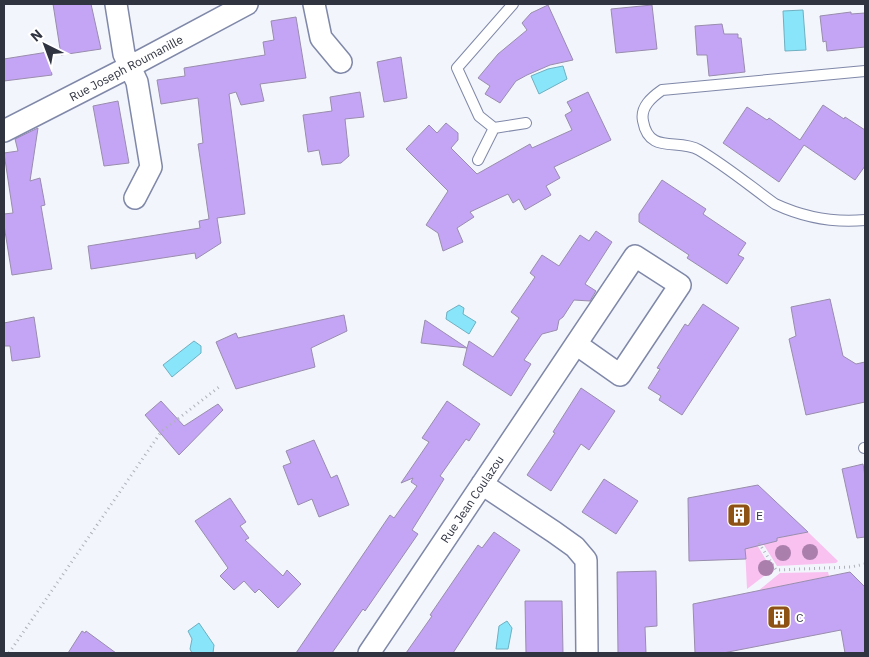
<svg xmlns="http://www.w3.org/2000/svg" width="869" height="657" viewBox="0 0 869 657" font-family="'IBM Plex Sans',sans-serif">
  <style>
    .green { fill: #f8c1f0 }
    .water { fill: #89e5f9; stroke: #6eb0c2 }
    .building { fill: #c4a5f5; stroke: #998dad }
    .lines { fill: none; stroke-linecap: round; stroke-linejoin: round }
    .lane-casing { stroke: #7f88a8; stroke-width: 12 }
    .street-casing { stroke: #7f88a8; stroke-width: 24 }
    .path { stroke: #aeb1ba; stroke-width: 3; stroke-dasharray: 1 4; stroke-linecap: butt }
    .lane { stroke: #fff; stroke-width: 10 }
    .street { stroke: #fff; stroke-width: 21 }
    .tree { fill: #ab7fac }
    .labels { text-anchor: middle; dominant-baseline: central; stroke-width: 4; stroke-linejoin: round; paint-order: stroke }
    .street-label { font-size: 12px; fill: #303441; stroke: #fff }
    .poi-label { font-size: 12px; fill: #303441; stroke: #fff; text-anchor: start }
  </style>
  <rect width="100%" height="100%" fill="#f3f5fc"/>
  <path class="green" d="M808,532L838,561L836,563L777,566L762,542L766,544L777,541V538Z
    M756,543L772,570L747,589L745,548Z
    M828,572L829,576L758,591L780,573Z"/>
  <path class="water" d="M803,10L806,50L785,51L783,11Z
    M563,66L567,79L539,94L531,76L548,69Z
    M459,305L464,308L463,314L476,322L469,334L446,319L447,312Z
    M194,341L201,346V353L172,377L163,365Z
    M507,621L512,628L508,649H496L499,626Z
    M199,623L214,645L213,653H192L190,649L192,639L188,631Z"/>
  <path class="building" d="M53,4H91L101,49L61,55Z
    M548,5L573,60L550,65L527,75L516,81L500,103L485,94L490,86L478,78L498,54L527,30L522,23L531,13Z
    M652,5L657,49L616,53L611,9Z
    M851,12V14L865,13V47L827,51L826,41L823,42L820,16Z
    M296,17L306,78L260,84L264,101L241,105L236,92L229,94L245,214L217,218L221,243L196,259L195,253L91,269L88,246L200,228L199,221L209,219L198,144L203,143L198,98L161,104L157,80L185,76L184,68L265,55L263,42L274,40L271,21Z
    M722,24L724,34H738V38H741L745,72L709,76L707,55H697L695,26Z
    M48,52L52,75L4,81V59Z
    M401,57L407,98L384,102L377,62Z
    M360,92L364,117L345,119L349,156L341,163L322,165L319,150L308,152L303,115L332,111L330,97Z
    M588,92L611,140L554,167L560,178L546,186L551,195L525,210L519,199L513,203L508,194L470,212L474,217L457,228L463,242L443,251L438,233L426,225L448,191L406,149L429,125L437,133L446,123L458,133V140L451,148L477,174L530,144L532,148L572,130L565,115L572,111L567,102Z
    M118,101L129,163L104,166L93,106Z
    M823,105L844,119L845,117L865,130V166L855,180L804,145L779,182L723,143L747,107L767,120L769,118L800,140Z
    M38,128L30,181L40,178L45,205L41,206L52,269L12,275L4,225V214L13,213L4,153L18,151L15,139Z
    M662,180L706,209L703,214L746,243L738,255L744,258L727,284L687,258L689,255L639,222V214Z
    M596,231L612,242L585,284L596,291L590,301L574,300L563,317L559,320L557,330L542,334L524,360L531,364L511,396L463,365L467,348L421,343L425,320L467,348L469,341L493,357L519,318L511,312L535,277L530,273L542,255L559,266L580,235L589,241Z
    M830,299L843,356L856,364L865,362V402L806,415L789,339L796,336L791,307Z
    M703,304L739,328L682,415L659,400L661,396L648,388L660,369L657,368L685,324L688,326Z
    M344,315L347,331L311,348L315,367L236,389L216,342L236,333L238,338Z
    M34,317L40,357L12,361L10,346H4V323Z
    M581,388L615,411L589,450L581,444L551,491L527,475L555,433L553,432Z
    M161,401L184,426L218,404L223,410L179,455L145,415Z
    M447,401L480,424L469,441L466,439L440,476L444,479L412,530L418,534L365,611L363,609L332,653H296L390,515L394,518L417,486L411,482L413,478L401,483L429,442L422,438Z
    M314,440L331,478L337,475L349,505L319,517L312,499L298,505L283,466L291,463L286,451Z
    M863,464L865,476V537L857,538L842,469Z
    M604,479L638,501L616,534L582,512Z
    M758,485L808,532L777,538V541L745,549L746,559L689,561L688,498Z
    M230,498L246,522L240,526L249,538L245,540L283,576L287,570L301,584L278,608L259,589L255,593L244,581L234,590L220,576L228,568L195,521Z
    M494,532L520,550L453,653H406L432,616L430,615L478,545L482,548Z
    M656,571L657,626L645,627L646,653H618L617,572Z
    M850,572L865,587V653H845L841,630L723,653H695L693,604Z
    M525,601H562L563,653H526Z
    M82,631L85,633L86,631L116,653H68Z"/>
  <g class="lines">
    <g class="lane-casing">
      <path id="lane" d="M865,71L662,90C652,97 640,107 643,121C649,155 678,138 699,150C726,166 750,186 775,204C803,217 834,223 865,220
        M494,128L479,116L457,68L513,4
        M478,160L494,128L526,123
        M864,448H865"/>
    </g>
    <g class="street-casing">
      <path id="street" d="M116,4L124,54L137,82L151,167L135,198
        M314,4L321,38L341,62
        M4,131L131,66L247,4
        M482,484L554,532L575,547L586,560L587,653
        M369,653L635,256L680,285L620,375L576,344"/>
    </g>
    <path class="path" d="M759,543L776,570L851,567L865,564
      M9,653L161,432L219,387"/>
    <use href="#lane" class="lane"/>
    <use href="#street" class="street"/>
  </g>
  <g class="tree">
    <circle cx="810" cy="552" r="8"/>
    <circle cx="783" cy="553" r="8"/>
    <circle cx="766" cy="568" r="8"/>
  </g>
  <defs>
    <g id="building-square" transform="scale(1.25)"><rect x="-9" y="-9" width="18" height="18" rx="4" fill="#8f5215" stroke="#fff"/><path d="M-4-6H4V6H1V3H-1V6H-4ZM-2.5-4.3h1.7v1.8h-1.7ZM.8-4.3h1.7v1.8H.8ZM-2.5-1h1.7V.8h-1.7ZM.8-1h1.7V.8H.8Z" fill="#fff"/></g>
  </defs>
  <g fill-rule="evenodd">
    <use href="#building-square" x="739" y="515"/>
    <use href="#building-square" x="779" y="617"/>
  </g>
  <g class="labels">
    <g class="street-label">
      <text transform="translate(126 68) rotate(-28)">Rue Joseph Roumanille</text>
      <text transform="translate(472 499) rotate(-56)">Rue Jean Coulazou</text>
    </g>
    <g class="poi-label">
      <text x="756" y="515">E</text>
      <text x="796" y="617">C</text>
    </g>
  </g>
  <rect width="869" height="657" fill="none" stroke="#303441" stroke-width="10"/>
  <g transform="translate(45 45) rotate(318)" stroke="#ffffff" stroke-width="4" paint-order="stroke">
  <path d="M0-4L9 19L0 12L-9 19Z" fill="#303441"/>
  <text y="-8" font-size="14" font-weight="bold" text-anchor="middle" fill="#303441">N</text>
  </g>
</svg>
